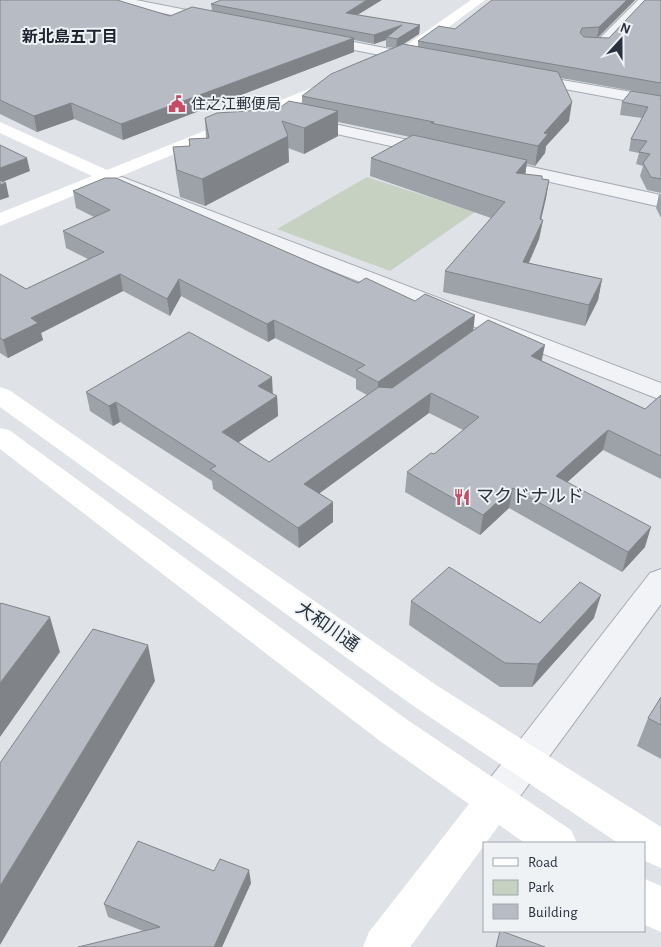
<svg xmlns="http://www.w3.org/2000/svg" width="661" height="947" viewBox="0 0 661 947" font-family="'Alegreya Sans','Noto Sans JP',sans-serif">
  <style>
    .green { fill: #c6d1c1 }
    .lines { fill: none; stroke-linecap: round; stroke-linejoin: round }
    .street-casing { stroke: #a5aab2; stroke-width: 2 }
    .street { fill: #f2f3f6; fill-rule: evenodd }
    .secondary { fill: #fff; fill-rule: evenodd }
    .wall { fill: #9da2a9 }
    .shaded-wall { fill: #808489 }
    .building { fill: #b7bcc4; stroke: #808489 }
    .labels { text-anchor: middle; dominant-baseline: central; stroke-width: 4; stroke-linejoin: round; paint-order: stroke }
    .far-poi-label { font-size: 15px; fill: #29323e; stroke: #eff2f5; text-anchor: start }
    .far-neighbourhood-label { font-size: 16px; font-weight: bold; fill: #1b232e; stroke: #eff2f5 }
    .poi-label { font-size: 18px; fill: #29323e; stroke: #eff2f5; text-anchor: start }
    .street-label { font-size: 18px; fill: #29323e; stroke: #eff2f5 }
  </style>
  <rect width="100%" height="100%" fill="#dfe3e8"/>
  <path class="green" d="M367,177L475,212L390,271L277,229Z"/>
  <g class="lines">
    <g class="street-casing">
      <path id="street" d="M111,0H136L217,16L223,20L217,24L117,4Z
        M638,0H651L606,48L582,46L580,43L582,40H598Z
        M318,35L421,55L428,59L421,63L313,42L311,39L313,36Z
        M527,74L661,97V107L522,81L520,78Z
        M302,117L436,146L442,147L445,151L442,155L436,156L296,125L294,122L296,119Z
        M490,158L661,195V207L484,167L481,163L484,159Z
        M122,177L661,383V400L116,186L113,182L116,178Z
        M661,569V604L507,814L494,820L481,814L475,802L481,790L650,573Z"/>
    </g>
    <use href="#street" class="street"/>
    <path class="secondary" d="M471,0H485L418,50L388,66L383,67L376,63L408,44Z
      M336,78L341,79L343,82L341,85L0,226V213L92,176L0,133V122L107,170Z
      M0,387L9,390L436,685L661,827V868L645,861V843H618L412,705L0,407Z
      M0,428L9,430L406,719L571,830L577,843H525L499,825L410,947H363L369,932L469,804L380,741L0,449Z
      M645,879L661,886V932L645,925Z"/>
  </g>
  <path class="wall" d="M0,0L170,16L212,11L211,4L357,15L420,25L419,34L403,44L418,47V41L455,29L635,0L598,38H609L661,0V96L561,78L569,121L546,146L545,153L535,166L527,164L525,174L542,179L549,180L546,198L541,220H543L539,239L529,263L602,279L598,300L585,326L443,292L445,271L491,218L370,176L371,158L410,137L338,122V136L304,154L288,148L289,162L205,206L180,197L176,173L173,147L189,146V139L206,138L205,118L278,109L302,104V96L394,48L386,47V40L374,44L354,40V52L123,140L74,119L37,132L0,114Z
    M661,96V193L647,190L640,176L643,166L636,164L639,153L629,151L631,139L642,118L620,115L622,102Z
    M73,191L358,283L542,361L645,409L661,395V479L603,450L567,482L645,547L622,572L509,508L480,535L405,492L407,472L434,454L463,430L429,413L319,493L333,502V522L299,548L213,489L212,481L120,422L113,426L90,411L86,392L272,394L277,396L278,416L238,442L269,462L367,395L356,389V379L275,338L268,342L181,296L170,316L123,291L41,333L43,340L8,358L0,353V274L26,289L88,259L66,248L63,231L94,217L76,208Z
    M659,194H661V218L656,208Z
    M411,601L540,623L594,618L532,687H500L409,625Z
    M661,697V759L637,746L648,718Z
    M214,871L251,883L222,947L143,931L108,917L104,904Z"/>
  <path class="shaded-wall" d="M367,0H382L346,22V13Z
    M627,0H635L597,38L599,27Z
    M402,25L387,37L386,40L374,44V35Z
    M420,25L419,34L396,49L397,39Z
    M354,38V52L123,140L121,124Z
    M572,102L569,121L546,146L545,153L535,166L538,146L544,133Z
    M71,103L74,119L37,132L34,116Z
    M338,111V136L304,154V128Z
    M288,136L289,162L205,206L202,179Z
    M27,158L30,171L0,183V168Z
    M527,160L525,178L516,173Z
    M549,180L546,198L539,228L543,220L539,239L520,282L523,262L540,219Z
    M6,183L9,197L0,200V185Z
    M120,274L123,291L41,333L43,340L8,358L3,340L31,318Z
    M179,279L181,296L170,316L167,299Z
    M602,279L598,300L585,326L589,305Z
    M475,315L473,333L378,400V382Z
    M274,320L275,338L268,342L267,324Z
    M545,345L541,364L531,356Z
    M272,377L273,397L258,386Z
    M431,393L429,413L305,504L304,484Z
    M277,396L278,416L224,452L222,432Z
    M116,402L120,422L113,426L109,406Z
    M608,430L603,450L552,496L556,476Z
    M513,488L509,508L480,535L483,515Z
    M333,502V522L299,548L298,528Z
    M651,527L645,547L622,572L628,552Z
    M601,595L594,618L532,687L538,664Z
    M50,617L60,652L0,737V683Z
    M148,645L155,681L0,945V886Z
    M249,870L251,883L222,947H214Z"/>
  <path class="building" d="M0,0H117L170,16L192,7L354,38L121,124L71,103L34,116L0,100Z
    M221,0H367L346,13L420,25L397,39L387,37L402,25L374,35L211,4Z
    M492,0H627L599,27L582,28L580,33L584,37L609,38L645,0H661V83L418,41L439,26L455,29Z
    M403,44L558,72L572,102L544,133L548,134L538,146L431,123L434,122L302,96L331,74Z
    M631,91L661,96V179L651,177L643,163L650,154L639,152L647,141L631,139L648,107L622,102Z
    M289,101L338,111L304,128L282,121L288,136L202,179L177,170L173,147L190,146L189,139L209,138L205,118L217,113L278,109Z
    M413,135L527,160L516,173L542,176V179L549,180L540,219L543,220L523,262L602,279L589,305L445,271L505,202L371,158Z
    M0,145L27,158L0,168Z
    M105,178H116L358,283L366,278L415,301L425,294L475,315L378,382L356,370L365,365L274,320L267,324L179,279L167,299L120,274L31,318L38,323L3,340L0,338V274L26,289L104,252L63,231L110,210L73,191Z
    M0,180L6,183L0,185Z
    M488,320L545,345L531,356L645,409L661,395V456L608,430L556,476L651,527L628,552L513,488L483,515L407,472L431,453L434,454L479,417L431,393L304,484L333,502L298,528L210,469L216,466L116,402L109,406L86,392L189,332L272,377L258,386L277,396L222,432L269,462L379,387L392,388Z
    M449,567L540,623L580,582L601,595L538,664L505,663L411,601Z
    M1,603L50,617L0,683V604Z
    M93,629L148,645L0,886V763Z
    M661,697V725L648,718Z
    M138,841L214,871L220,859L249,870L214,947H78L160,927L104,904Z
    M500,931H501L545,947H496Z"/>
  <defs>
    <g id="civic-bare" transform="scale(1.35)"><path d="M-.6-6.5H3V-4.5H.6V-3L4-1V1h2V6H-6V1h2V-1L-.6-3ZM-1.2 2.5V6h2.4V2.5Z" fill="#c54c64" stroke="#eff2f5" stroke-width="2.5" paint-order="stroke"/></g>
    <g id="restaurant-bare" transform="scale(1.35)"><path d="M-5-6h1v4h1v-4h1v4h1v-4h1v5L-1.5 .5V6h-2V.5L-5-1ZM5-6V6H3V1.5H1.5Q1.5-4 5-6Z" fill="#c54c64" stroke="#eff2f5" stroke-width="2.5" paint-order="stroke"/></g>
  </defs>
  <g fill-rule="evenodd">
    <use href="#civic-bare" x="177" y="104"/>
    <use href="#restaurant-bare" x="462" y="497"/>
  </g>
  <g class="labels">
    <g class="far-poi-label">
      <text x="191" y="104">住之江郵便局</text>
    </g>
    <g class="far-neighbourhood-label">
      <text x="70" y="37">新北島五丁目</text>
    </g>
    <g class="poi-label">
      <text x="476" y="497">マクドナルド</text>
    </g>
    <g class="street-label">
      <text transform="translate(327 627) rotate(35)">大和川通</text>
    </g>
  </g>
  <rect x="483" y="842" width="162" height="90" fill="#eff2f5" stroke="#a0a5ac"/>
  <rect x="493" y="858" width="25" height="8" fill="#ffffff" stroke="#a0a5ac"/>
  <text x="528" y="867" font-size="15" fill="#29323e">Road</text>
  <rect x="493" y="880" width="25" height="15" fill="#c6d1c1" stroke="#a0a5ac"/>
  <text x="528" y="892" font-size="15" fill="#29323e">Park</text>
  <rect x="493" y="904" width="25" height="15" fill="#b7bcc4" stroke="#a0a5ac"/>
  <text x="528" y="917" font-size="15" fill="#29323e">Building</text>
  <g transform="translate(621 40) rotate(21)" stroke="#eff2f5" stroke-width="4" paint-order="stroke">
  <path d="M0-4L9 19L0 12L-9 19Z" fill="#29323e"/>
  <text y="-8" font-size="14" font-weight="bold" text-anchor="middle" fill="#29323e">N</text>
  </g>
</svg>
